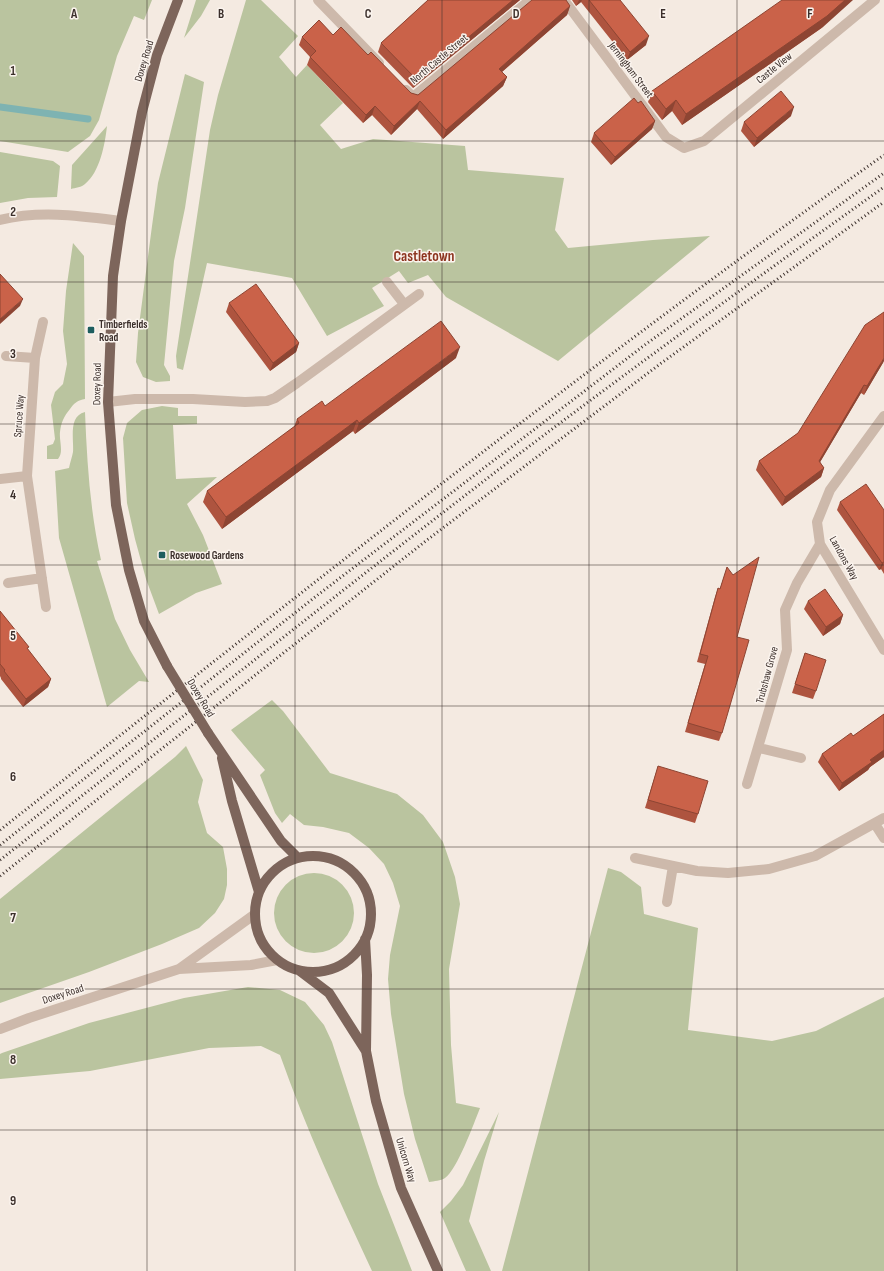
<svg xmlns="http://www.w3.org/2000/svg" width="884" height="1271" viewBox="0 0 884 1271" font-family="'Sofia Sans Condensed',sans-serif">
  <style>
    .green { fill: #bac49f }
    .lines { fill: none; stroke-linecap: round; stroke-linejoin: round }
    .stream { stroke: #7eb3b2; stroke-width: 7 }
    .minor { stroke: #cdb9ab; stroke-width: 10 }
    .tertiary { stroke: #cdb9ab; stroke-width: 10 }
    .primary { stroke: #7d655b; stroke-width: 10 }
    .rail { stroke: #3b2f2b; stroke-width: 3; stroke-dasharray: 1 3; stroke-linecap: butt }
    .primary-bridge { stroke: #7d655b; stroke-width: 10 }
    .wall { fill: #ae543f }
    .shaded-wall { fill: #8d4533 }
    .building { fill: #ca6249; stroke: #8d4533 }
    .grid { fill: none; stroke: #3b2f2b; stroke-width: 1; stroke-opacity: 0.55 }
    .poi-dot { fill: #1e5e5f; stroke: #fbf4ee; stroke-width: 1.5 }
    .labels { text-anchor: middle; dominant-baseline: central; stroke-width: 3; stroke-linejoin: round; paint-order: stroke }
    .street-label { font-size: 11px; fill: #3b2f2b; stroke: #fbf4ee }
    .poi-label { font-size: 11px; font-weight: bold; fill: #3b2f2b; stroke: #fbf4ee; text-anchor: start }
    .district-label { font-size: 15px; font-weight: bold; fill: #8d3520; stroke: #fbf4ee }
    .grid-label { font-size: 13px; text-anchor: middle; font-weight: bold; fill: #3b2f2b; stroke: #fbf4ee; stroke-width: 3; stroke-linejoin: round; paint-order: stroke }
  </style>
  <rect width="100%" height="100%" fill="#f4eae1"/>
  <path class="green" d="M0,0H152L144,20L134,16L117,56L99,120L90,136L68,152L0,141Z
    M196,0H210L201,16L184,38Z
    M246,0H261L298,36L279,57L296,77L307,65L343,103L320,125L341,149L373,139L465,146L468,170L564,178L555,230L568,248L653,240L710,236L558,361L446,297L428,275L408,283L399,271L372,288L384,306L327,336L292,278L207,263L183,370L177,368L176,356L210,130L218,95Z
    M185,74L204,82L185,208L174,261L164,365L170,376V381L156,382L143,377L136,362L138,333L152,226L158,183Z
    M107,126C105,144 100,172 85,184C82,187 75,188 71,189L72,165Z
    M0,152L53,161L60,166L57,197L28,198L0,203Z
    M73,243L84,256L85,399C78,400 74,403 70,409C64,416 61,423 60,432C59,441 64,452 58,459H47V446L53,444L55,439L51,405L55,392L63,384L67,364L63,331L66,291Z
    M162,406L178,408V416H197V424L173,425L176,479L217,477L187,504L203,535L222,584L196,593L159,614L146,579L135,539L127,503L123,438L127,423L142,410Z
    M85,412C87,462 90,511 101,560L97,561L115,619L130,650L149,682L139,681L107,707L59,538L55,471L69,468C70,463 72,457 73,452C74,439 68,416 85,412Z
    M272,700L283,711L330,773L397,794L423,815L443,842L455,877L460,904L449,969L451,1045L456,1103L480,1108C474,1123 457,1170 445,1178C441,1181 434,1181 429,1182L415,1139L404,1094L391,1014L388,979L390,955L400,906L393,883L384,864L369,848L349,833L323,827L304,825L290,814L282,823L275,813L260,775L265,770L231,730Z
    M186,746L203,780L198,802L207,833L223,847L227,869V885L224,899L215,913L199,928L162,944L89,972L0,1003V899L175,757Z
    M608,868L621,872L641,887L644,914L698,928L688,1030L772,1041L816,1031L884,997V1271H502Z
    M274 913a40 40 0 1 1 80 0a40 40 0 1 1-80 0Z
    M248,987L280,990L305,1002L324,1025L332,1042L378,1184L412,1271H372C339,1200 306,1129 280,1055L261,1046L209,1048L90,1071L0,1079V1054L2,1053L89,1023L184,998Z
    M499,1112L484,1161L469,1221L491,1271H466L440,1212L451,1201L463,1185Z"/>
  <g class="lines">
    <path class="stream" d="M0,107L88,119"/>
    <path class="minor" d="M318,0L379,63
      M564,0L666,137L684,148L704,141L875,0
      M406,90L413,97L530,0
      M0,220C40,210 81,216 121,221
      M387,282L404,304
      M6,356L35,358
      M108,402L135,399H193L245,402L267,401L275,398L297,383L419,294
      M884,416L830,490L817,522L820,544L884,650
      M27,476L35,358L43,322
      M0,479L27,476L46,607
      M8,583L42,578
      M759,748L801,758
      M747,784L787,650L785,610L797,583L820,544
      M875,824L884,838
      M635,858L697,871L728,873L769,869L815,856L884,818
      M667,902L673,866"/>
    <path class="tertiary" d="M179,969L255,914
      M0,1029L29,1018L179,969L251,965L277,960"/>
    <path class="primary" d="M167,666L144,621L129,570L116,505L108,402L113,276L121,221L142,112L157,55L178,0
      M208,733L281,841L298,858
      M222,758L232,801L259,892
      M255 914a58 58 0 1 1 116 0a58 58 0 1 1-116 0Z
      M365,939L367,975L366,1051L376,1101L401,1188L438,1271
      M300,971L329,993L366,1051"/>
    <path class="rail" d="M0,830C291,601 581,369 884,155
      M0,845L319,594L646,344L884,173
      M0,860C173,725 344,588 519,454C639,363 761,275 884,187
      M0,876L427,540L660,364L884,202"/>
    <path class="primary-bridge" d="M167,666L208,733"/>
  </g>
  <path class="wall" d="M428,0H520L413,88L378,52L381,43Z
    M572,0H620L646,45L627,60L581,2L576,6Z
    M570,6L567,15L502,72L507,77L503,86L443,139L417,109L391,135L372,115L363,123L307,65L310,57L299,45L302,37L333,35L368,55L411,93L418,95Z
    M823,27L682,125L672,111L662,120L648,102L652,91Z
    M791,116L754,147L741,131L744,122Z
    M655,121L652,129L611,165L591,142L594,133Z
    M229,303L299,343L296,352L270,371L226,312Z
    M456,358L355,434L353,431L222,529L203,502L207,491L294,427L297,419L325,406Z
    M884,361L864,395L861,393L820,462L824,468L821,477L782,506L756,470L759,461L798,433Z
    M840,502L884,510V574L881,569L879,570L837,510Z
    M727,567L737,637L722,733L719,741L685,732L705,664L697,662L715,597L718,588L720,589Z
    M808,601L843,615L840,624L823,636L804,609Z
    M0,611L28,650L51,679L48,687L23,707L1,679V678L0,676Z
    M805,653L816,691L813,699L792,693Z
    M884,714V757L870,767L868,770L839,791L818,762L822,754L853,736Z
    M658,766L698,814L695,823L645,808Z"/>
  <path class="shaded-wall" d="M513,0H520L413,88L417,80Z
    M579,0H582L581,2L576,6Z
    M845,0H853L823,27L682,125L686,114Z
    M570,6L567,15L496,77L499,69Z
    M649,36L646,45L627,60L630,52Z
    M507,77L503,86L443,139L446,130Z
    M676,100L672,111L662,120L666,109Z
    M420,101L417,109L391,135L394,126Z
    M375,106L372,115L363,123L366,115Z
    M794,107L791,116L754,147L757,138Z
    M655,121L652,129L611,165L615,157Z
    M23,299L20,306L0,324V319Z
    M299,343L296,352L270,371L273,363Z
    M460,347L456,358L355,434L359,423Z
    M884,358V361L864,395L867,386Z
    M864,385L861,393L816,469L819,461Z
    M357,420L353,431L222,529L226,517Z
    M824,468L821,477L782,506L785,497Z
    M884,562L881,569L879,570L882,563Z
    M843,615L840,624L823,636L826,627Z
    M51,679L48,687L23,707L26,699Z
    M884,750V757L870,767L868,770L839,791L842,783L870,760Z"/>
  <path class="building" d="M428,0H513L417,80L381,43Z
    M532,0H566L570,6L499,69L507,77L446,130L420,101L394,126L375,106L366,115L310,57L316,51L302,37L319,20L333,35L341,27L368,55L371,52L411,93L418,95Z
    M589,0H620L649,36L630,52Z
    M782,0H845L827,16L686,114L676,100L666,109L652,91Z
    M781,91L794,107L757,138L744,122Z
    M634,98L638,103L641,101L655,121L615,157L594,133Z
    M0,274L23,299L0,319Z
    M256,284L299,343L273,363L229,303Z
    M884,312V358L867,386L864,385L819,461L824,468L785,497L759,461L798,433L865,325Z
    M441,321L460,347L359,423L357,420L226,517L207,491L299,423L297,419L322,401L325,406Z
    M866,484L884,510V562L882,563L840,502Z
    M759,557L737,637L749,640L722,733L688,723L708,656L700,654L718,588L720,589L727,567L733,575Z
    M825,589L843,615L826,627L808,601Z
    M0,611L29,647L27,648L51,679L26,699L4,671L5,670L0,664Z
    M805,653L826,660L816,691L795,684Z
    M884,714V750L870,760L872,762L842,783L822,754L851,733L853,736Z
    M658,766L708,781L698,814L648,800Z"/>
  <path class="grid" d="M147,0V1271M295,0V1271M442,0V1271M589,0V1271M737,0V1271M0,141H884M0,282H884M0,424H884M0,565H884M0,706H884M0,847H884M0,989H884M0,1130H884"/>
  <g class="poi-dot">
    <rect x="87" y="326" width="8" height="8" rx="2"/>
    <rect x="158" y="551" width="8" height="8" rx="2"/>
  </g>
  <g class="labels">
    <g class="street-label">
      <text transform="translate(439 59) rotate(-40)">North Castle Street</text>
      <text transform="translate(144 61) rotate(-73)">Doxey Road</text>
      <text transform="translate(774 68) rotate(-39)">Castle View</text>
      <text transform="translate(631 70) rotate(53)">Jerningham Street</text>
      <text transform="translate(97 384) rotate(-89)">Doxey Road</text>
      <text transform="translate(19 416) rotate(-86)">Spruce Way</text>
      <text transform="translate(844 558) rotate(61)">Landons Way</text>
      <text transform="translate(767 675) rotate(-75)">Trubshaw Grove</text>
      <text transform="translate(201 698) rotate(59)">Doxey Road</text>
      <text transform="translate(63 994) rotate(-18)">Doxey Road</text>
      <text transform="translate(406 1160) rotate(73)">Unicorn Way</text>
    </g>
    <g class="poi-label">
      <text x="99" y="324">Timberfields<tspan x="99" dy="13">Road</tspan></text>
      <text x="170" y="555">Rosewood Gardens</text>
    </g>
    <g class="district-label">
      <text x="424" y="256">Castletown</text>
    </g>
  </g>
  <g class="grid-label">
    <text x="74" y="18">A</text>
    <text x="221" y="18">B</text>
    <text x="368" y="18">C</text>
    <text x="516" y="18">D</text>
    <text x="663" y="18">E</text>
    <text x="810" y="18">F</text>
    <text x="13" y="75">1</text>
    <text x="13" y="216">2</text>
    <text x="13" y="358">3</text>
    <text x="13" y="499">4</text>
    <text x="13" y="640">5</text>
    <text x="13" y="781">6</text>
    <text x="13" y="922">7</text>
    <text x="13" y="1064">8</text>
    <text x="13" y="1205">9</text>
  </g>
</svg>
